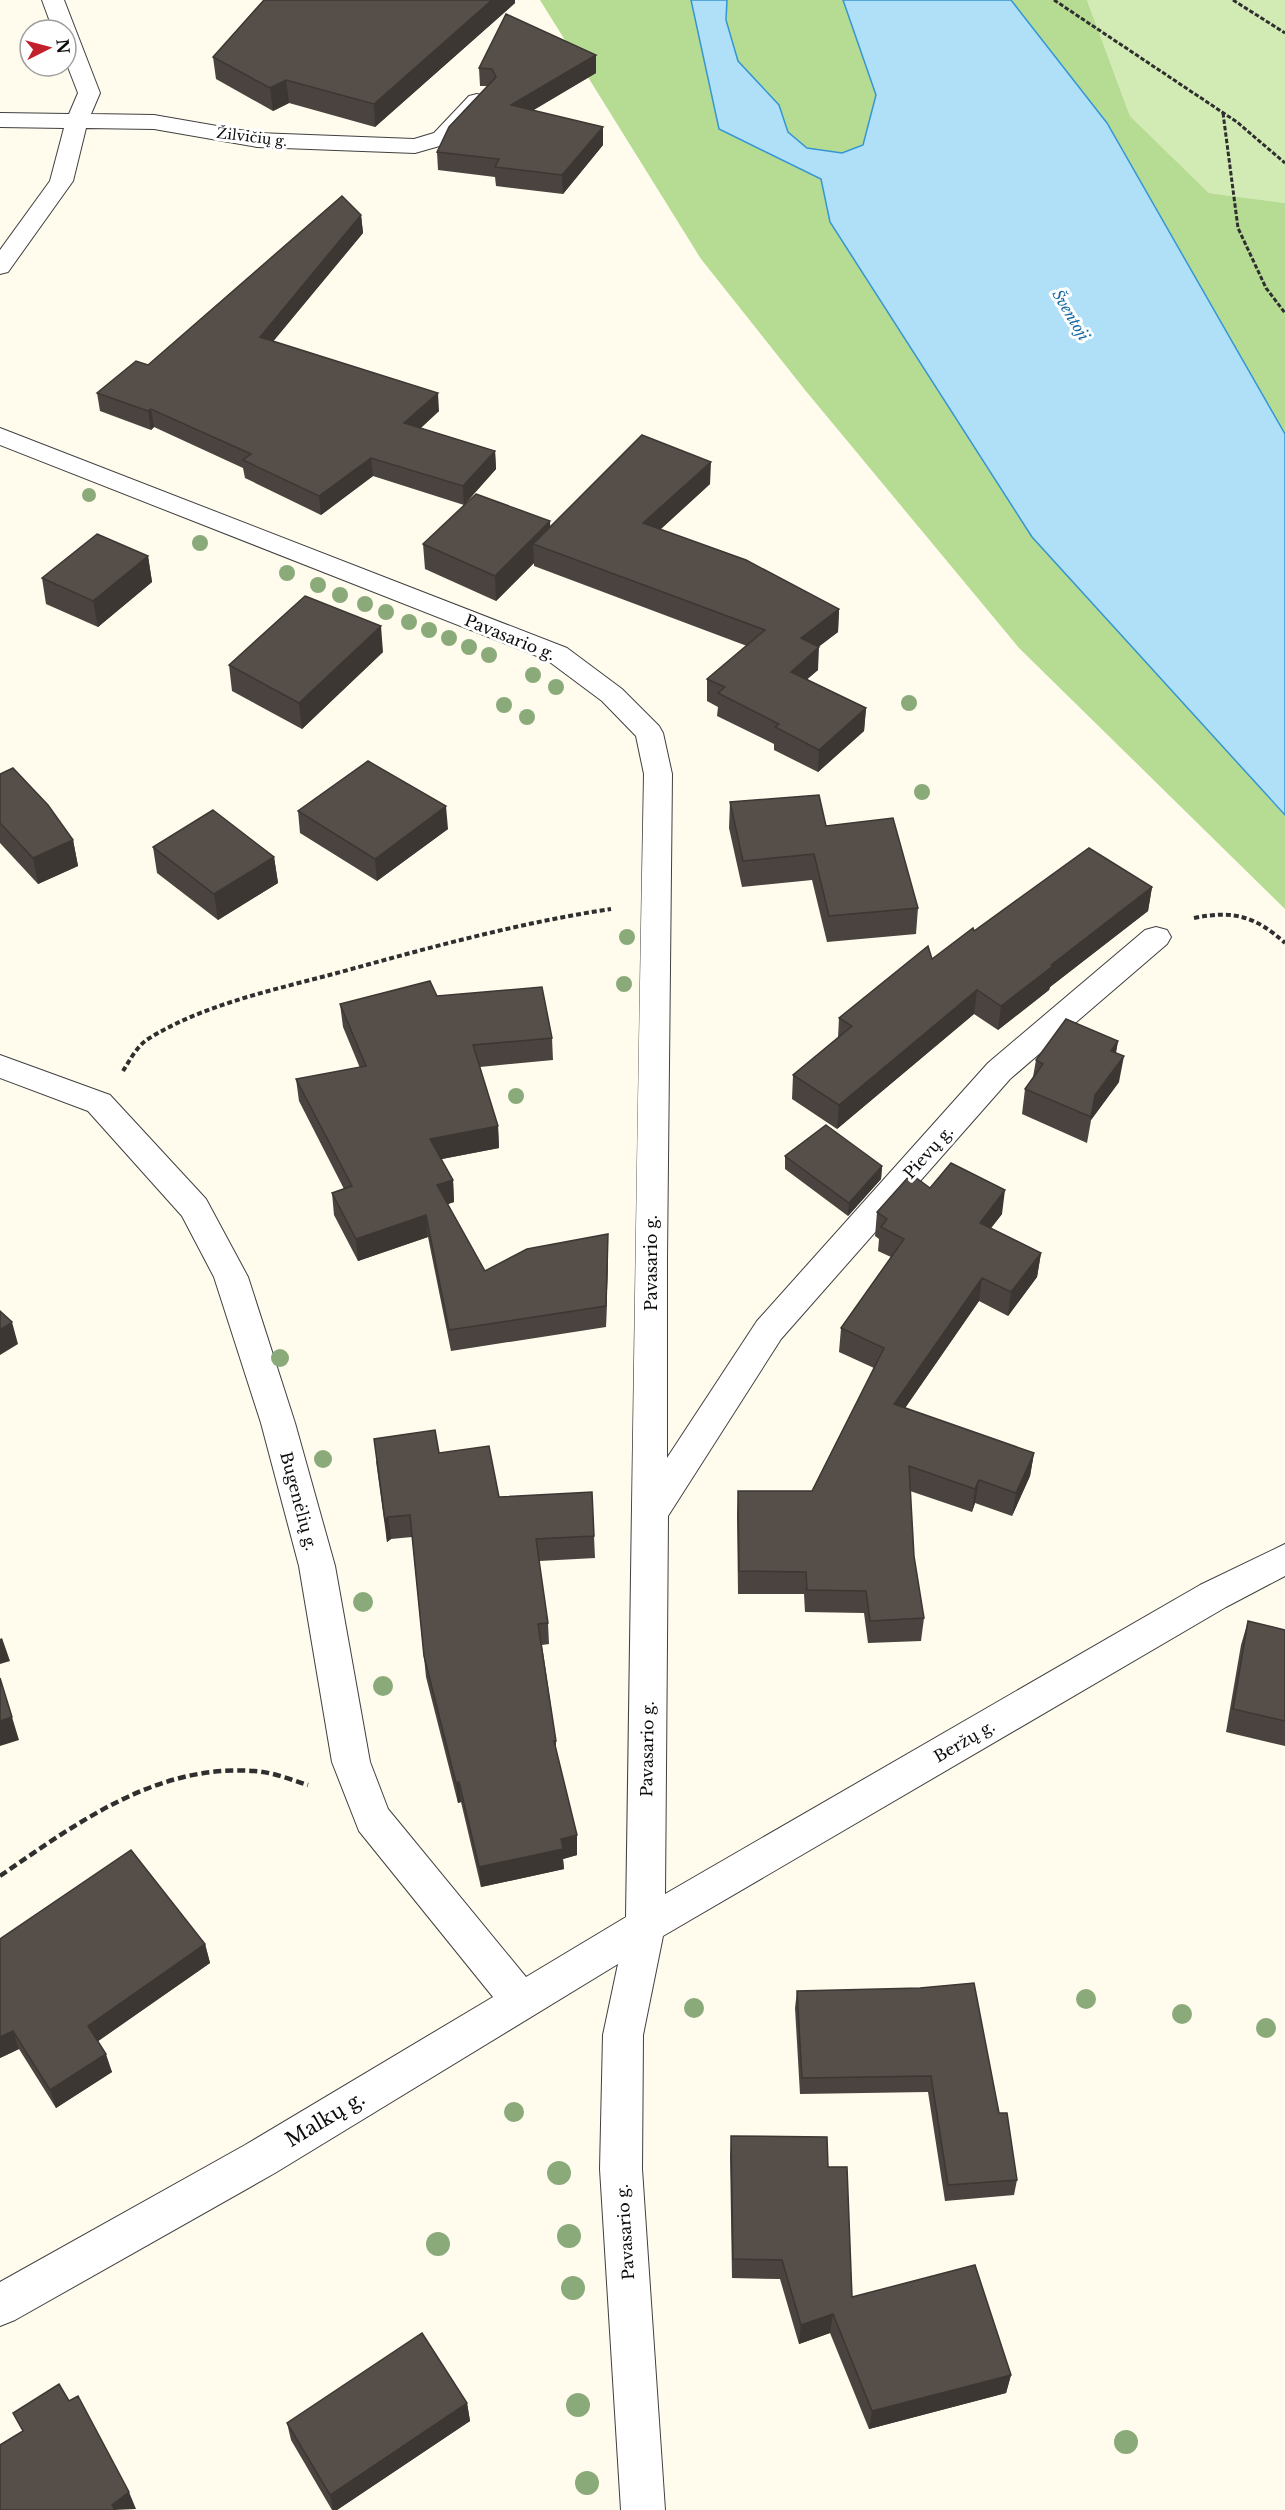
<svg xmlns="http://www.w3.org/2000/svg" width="1285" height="2510" viewBox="0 0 1285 2510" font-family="'Libre Baskerville',serif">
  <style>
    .green { fill: #d2ebb5 }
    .forest { fill: #b6dc94 }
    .water { fill: #b0dff8; stroke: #3496d2; stroke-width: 1.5 }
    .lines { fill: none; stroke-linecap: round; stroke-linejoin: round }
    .minor-casing { stroke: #404040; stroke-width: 2 }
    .path-far2 { stroke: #2f2f2f; stroke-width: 3; stroke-dasharray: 4.5 2; stroke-linecap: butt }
    .path-far1 { stroke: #2f2f2f; stroke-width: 4; stroke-dasharray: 5 3; stroke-linecap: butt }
    .path { stroke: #2f2f2f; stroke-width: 4.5; stroke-dasharray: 8 4; stroke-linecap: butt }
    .minor { fill: #fff; fill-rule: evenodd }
    .tree { fill: #8baa7a }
    .wall { fill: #4a433f }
    .shaded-wall { fill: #3c3733 }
    .building { fill: #564e49; stroke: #3c3733; stroke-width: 1.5 }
    .labels { text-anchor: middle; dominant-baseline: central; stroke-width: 6; stroke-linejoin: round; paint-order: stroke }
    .far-street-label { font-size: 14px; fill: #0d0d0d; stroke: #fff }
    .far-water-label { font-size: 15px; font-style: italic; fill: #1267a3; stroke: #fff }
    .street-label { font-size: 16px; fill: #0d0d0d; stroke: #fff }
    .near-street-label { font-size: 20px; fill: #0d0d0d; stroke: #fff }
  </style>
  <rect width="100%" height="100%" fill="#fffbed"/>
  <path class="green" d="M1087,0H1285V203L1209,193L1130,116Z"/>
  <path class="forest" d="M540,0H691L719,129L821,179L830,222L1271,801L1285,815V909L1019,648L805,390L701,259Z
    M727,0H843L876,95L863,145L842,153L807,148L788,132L779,105L738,61L726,20Z
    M1011,0H1087L1130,116L1209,193L1285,203V434L1107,123Z"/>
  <path class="water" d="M691,0H727L726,20L738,61L779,105L788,132L807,148L842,153L863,145L876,95L843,0H1011L1107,123L1285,434V815L1032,537L830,222L821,179L719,129Z"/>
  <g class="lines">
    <g class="minor-casing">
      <path id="minor" d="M42,0H64L100,93L91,114L154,115L257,133L414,139L434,133L469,96L477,94L485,96L488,101L450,143L415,153L257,147L154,129L86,128L73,181L8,272L0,274V250L50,181L64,128L0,127V113L69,114L78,93L66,62V30H53Z
        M0,428L567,648L622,689L659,726L663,733L672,774L667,1258V1458L757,1321L988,1063L1145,930L1156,927L1167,930L1171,937L1167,944L1010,1079L781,1339L668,1516L665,1894L1200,1585L1285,1544V1576L1226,1607L663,1936L643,2035L642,2169L665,2510H621L600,2169L603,2035L618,1964L275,2173L15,2320L0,2326V2282L245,2145L493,1997L359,1831L332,1762L299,1566L261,1423L214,1277L182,1216L88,1111L0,1078V1055L110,1095L206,1199L248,1277L295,1423L335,1566L370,1762L388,1809L526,1977L626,1917C632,1536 636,1155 644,774L636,736L602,701L547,660L0,445Z"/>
    </g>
    <path class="path-far2" d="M1054,0L1237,122L1285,163
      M1233,0L1285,33
      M1223,113L1238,228L1266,288L1285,313"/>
    <path class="path-far1" d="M1194,918C1234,910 1255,916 1285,943
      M123,1071C130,1060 137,1046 148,1039C204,1004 274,990 337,973C428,948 518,923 611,909"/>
    <path class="path" d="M0,1876C77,1823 156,1764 254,1771C273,1772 291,1780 308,1785"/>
    <use href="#minor" class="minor"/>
  </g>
  <g class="tree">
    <circle cx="89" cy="495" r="7"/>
    <circle cx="200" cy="543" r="8"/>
    <circle cx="287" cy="573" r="8"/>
    <circle cx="318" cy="585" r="8"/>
    <circle cx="340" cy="595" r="8"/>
    <circle cx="365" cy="604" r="8"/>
    <circle cx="386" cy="612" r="8"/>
    <circle cx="409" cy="622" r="8"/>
    <circle cx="429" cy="630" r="8"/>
    <circle cx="449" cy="638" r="8"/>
    <circle cx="469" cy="647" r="8"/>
    <circle cx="489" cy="655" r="8"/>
    <circle cx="533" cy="675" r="8"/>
    <circle cx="556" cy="687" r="8"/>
    <circle cx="909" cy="703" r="8"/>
    <circle cx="504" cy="705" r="8"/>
    <circle cx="527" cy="717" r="8"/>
    <circle cx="922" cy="792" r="8"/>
    <circle cx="627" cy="937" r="8"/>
    <circle cx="624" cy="984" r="8"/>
    <circle cx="516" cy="1096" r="8"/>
    <circle cx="280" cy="1358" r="9"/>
    <circle cx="323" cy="1459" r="9"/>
    <circle cx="363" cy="1602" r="10"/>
    <circle cx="383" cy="1686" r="10"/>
    <circle cx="1086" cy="1999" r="10"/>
    <circle cx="694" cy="2008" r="10"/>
    <circle cx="1182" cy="2014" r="10"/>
    <circle cx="1266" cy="2028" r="10"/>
    <circle cx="514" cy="2112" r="10"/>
    <circle cx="559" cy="2173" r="12"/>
    <circle cx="569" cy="2236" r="12"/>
    <circle cx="438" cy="2244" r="12"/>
    <circle cx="573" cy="2288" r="12"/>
    <circle cx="578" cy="2405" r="12"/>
    <circle cx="1126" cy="2442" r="12"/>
    <circle cx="587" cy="2483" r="12"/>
  </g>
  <path class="wall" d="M264,0H515V3L375,127L289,103L273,111L216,79L213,57Z
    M596,55V73L533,110L603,145L563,194L496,186L495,177L438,170L437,152L488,86H480L479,68Z
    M361,215L363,233L273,341L439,411L421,428L495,451L496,469L464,505L373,476L321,515L245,478L243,468L154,427L151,430L100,411L97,393L148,365Z
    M710,484L661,529L839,609L838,632L818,647V670L807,679L866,708L864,731L818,772L774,750V744L717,716L718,707L707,701V679L747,646L534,566V563L496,601L425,569L423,544L550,521V527Z
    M148,556L152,582L98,627L46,604L42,578Z
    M383,652L302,729L232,691L229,665Z
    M0,774L73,840L78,866L38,884L0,843Z
    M730,802L826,826L918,908L916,934L827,942L812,880L742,887L729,828Z
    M298,811L448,829L377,881L300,833Z
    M153,847L274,857L278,883L218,920L157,873Z
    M1152,887L1148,911L1050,987L1049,990L998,1030L974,1014L837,1129L792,1099L793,1075L838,1038L839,1018L932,959L974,931Z
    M437,996L552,1038L553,1060L480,1067L498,1126L499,1148L441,1159L453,1180L454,1202L448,1204L485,1271L608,1255L606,1327L451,1351L428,1237L358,1261L334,1215L332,1193L344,1189L299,1101L296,1079L360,1068L343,1027L340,1004Z
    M1118,1041L1116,1053L1119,1082L1091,1120L1087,1143L1022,1114L1025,1089L1033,1077L1036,1060Z
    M785,1156L882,1166L881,1179L848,1216L785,1169Z
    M930,1188L1002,1214L991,1228L1041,1253L1037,1277L1008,1316L979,1301L905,1408L1034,1453L1030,1476L1012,1516L975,1503L972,1512L910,1491L914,1556L924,1618L921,1641L868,1643L864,1613L805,1612L804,1594H738L737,1514L738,1491H812L874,1368L839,1352L841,1328L891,1257L878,1251L879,1239L875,1236L877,1212Z
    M439,1453L499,1497L594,1536L595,1558L539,1561L548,1623L549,1644L542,1645L556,1741V1751L577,1855L563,1859L564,1869L481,1887L461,1802L458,1803L426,1677L412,1537L391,1539L387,1542L376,1461Z
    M1248,1621L1285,1630V1746L1226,1732L1241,1645Z
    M0,1939L205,1944L210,1963L98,2041L112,2072L56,2108L19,2049L0,2058Z
    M797,1991L999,2113L1017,2180L1014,2195L945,2201L928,2092L800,2094L795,2008Z
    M731,2136L828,2167L852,2297L1011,2375L1006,2393L869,2429L830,2333L799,2344L780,2279L732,2278L730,2156Z
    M467,2403L470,2421L337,2510H332L291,2440L287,2423Z"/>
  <path class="shaded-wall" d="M492,0H515V3L375,127L374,104Z
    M596,55V73L512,123L511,105Z
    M286,80L289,103L273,111L270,88Z
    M603,127V145L563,194L562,175Z
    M361,215L363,233L262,355L260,337Z
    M438,393L439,411L406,441L404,423Z
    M151,409L154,427L151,430L148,411Z
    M495,451L496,469L464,505L463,486Z
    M371,458L373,476L321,515L319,496Z
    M711,462L710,484L643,545V523Z
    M550,521L551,546L533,544L534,563L496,601L495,576Z
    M148,556L152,582L98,627L93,601Z
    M839,609L838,632L800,661L801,638Z
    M381,626L383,652L302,729L299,703Z
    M819,647L818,670L790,694L791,672Z
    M866,708L864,731L818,772L819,750Z
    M446,806L448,829L377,881L375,859Z
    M73,840L78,866L38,884L33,858Z
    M274,857L278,883L218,920L214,894Z
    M1152,887L1148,911L1050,987L1049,990L998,1030L1001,1006L1051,965Z
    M977,990L974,1014L837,1129L839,1105Z
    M1118,1041L1113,1067L1111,1051Z
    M1124,1056L1119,1082L1091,1120L1087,1143L1095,1095Z
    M498,1126L499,1148L432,1161L430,1139Z
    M882,1166L881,1179L848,1216L849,1203Z
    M453,1180L454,1202L439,1207L437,1185Z
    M1005,1190L1002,1214L977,1246L980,1223Z
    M426,1215L428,1237L358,1261L356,1239Z
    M608,1234V1255L606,1327V1306Z
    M1041,1253L1037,1277L1008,1316L1011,1292Z
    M982,1278L979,1301L892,1427L894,1404Z
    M12,1322L18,1344L0,1355V1330Z
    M1034,1453L1030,1476L1012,1516L1016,1493Z
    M979,1480L975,1503L972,1512L975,1489Z
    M388,1517L391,1539L387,1542L385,1520Z
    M2,1638L10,1661L0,1664V1639Z
    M12,1717L19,1740L0,1746V1721Z
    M459,1782L461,1802L458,1803L456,1783Z
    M577,1835V1855L563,1859L564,1869L481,1887L479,1867L561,1839Z
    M205,1944L210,1963L94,2044L88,2026Z
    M13,2031L19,2049L0,2058V2037Z
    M106,2054L112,2072L56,2108L50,2090Z
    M833,2314L830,2333L799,2344L801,2325Z
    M1011,2375L1006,2393L869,2429L872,2411Z
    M467,2403L470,2421L337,2510H333L330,2495Z
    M129,2492L136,2509L114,2510L112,2505Z"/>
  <path class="building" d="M264,0H492L374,104L286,80L270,88L213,57Z
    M506,14L596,55L511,105L603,127L562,175L495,167L499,159L437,152L449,127L496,77L492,69L479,68Z
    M342,196L361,215L260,337L438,393L404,423L495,451L463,486L371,458L319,496L243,460L251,454L151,409L148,411L97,393L136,361L148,365Z
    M642,435L711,462L643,523L746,560L839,609L801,638L819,647L791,672L866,708L819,750L775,727L779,724L718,693L725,687L707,679L765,630L533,544Z
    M476,494L550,521L495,576L423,544Z
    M97,534L148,556L93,601L42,578Z
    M305,596L381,626L299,703L229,665Z
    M368,761L446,806L375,859L298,811Z
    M13,768L48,805L73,840L33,858L0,823V774Z
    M819,795L826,826L893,818L918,908L829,916L814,854L743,861L730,802Z
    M213,810L274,857L214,894L153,847Z
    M1089,848L1152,887L1051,965L1053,966L1001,1006L977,990L839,1105L793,1075L852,1026L839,1018L928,946L932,959L973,928L974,931Z
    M430,981L437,996L542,987L552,1038L473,1045L498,1126L430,1139L453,1180L437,1185L485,1271L527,1249L608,1234L606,1306L449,1330L426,1215L356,1239L332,1193L352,1186L296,1079L366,1066L340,1004Z
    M1066,1019L1118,1041L1111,1051L1124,1056L1095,1095L1091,1117L1025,1089L1043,1064L1036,1060Z
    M826,1125L882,1166L849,1203L785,1156Z
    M951,1163L1005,1190L980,1223L1041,1253L1011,1292L982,1278L894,1404L1034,1453L1016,1493L979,1480L975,1489L909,1466L914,1556L924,1618L870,1621L866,1591L807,1590L806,1572L739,1571L738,1491H812L884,1348L841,1328L904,1239L881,1227L887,1219L877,1212L911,1174L930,1188Z
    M0,1311L12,1322L0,1330Z
    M435,1430L439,1453L489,1446L499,1497L592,1492L594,1536L536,1539L548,1623L538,1624L556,1741H554L577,1835L561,1839L563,1849L479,1867L459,1782L456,1783L424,1656L410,1515L388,1517L385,1520L374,1439Z
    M1248,1621L1285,1630V1721L1233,1709Z
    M0,1678L12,1717L0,1721Z
    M131,1850L205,1944L88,2026L106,2054L50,2090L13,2031L0,2037V1939Z
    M974,1983L999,2113H1007L1017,2180L948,2185L931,2076L802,2078L797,1991L920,1988Z
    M731,2136L827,2137L828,2167H847L852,2297L975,2265L1011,2375L872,2411L833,2314L801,2325L782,2260L733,2259Z
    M422,2333L467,2403L330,2495L287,2423Z
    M59,2384L69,2401L78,2396L129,2492L112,2505L115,2510H0V2445L23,2431L13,2413Z"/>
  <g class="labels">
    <g class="far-street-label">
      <text transform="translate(252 137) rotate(7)">Žilvičių g.</text>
    </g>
    <g class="far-water-label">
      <text transform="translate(1071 315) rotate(59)">Šventoji</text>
    </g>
    <g class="street-label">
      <text transform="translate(510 637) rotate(22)">Pavasario g.</text>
      <text transform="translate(928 1152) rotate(-48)">Pievų g.</text>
      <text transform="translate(651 1263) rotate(-90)">Pavasario g.</text>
      <text transform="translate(299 1501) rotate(75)">Bugenėlių g.</text>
      <text transform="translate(964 1741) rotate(-30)">Beržų g.</text>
      <text transform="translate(647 1749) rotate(-89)">Pavasario g.</text>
      <text transform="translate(625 2232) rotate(-94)">Pavasario g.</text>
    </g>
    <g class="near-street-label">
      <text transform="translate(325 2119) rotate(-31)">Malkų g.</text>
    </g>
  </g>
  <g transform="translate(48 48) rotate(84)"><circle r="28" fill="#ffffff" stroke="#9e9e9e" stroke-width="1.5"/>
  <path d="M0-4.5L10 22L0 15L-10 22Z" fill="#c2202b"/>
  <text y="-9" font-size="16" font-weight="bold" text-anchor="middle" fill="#0d0d0d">N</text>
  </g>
</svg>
